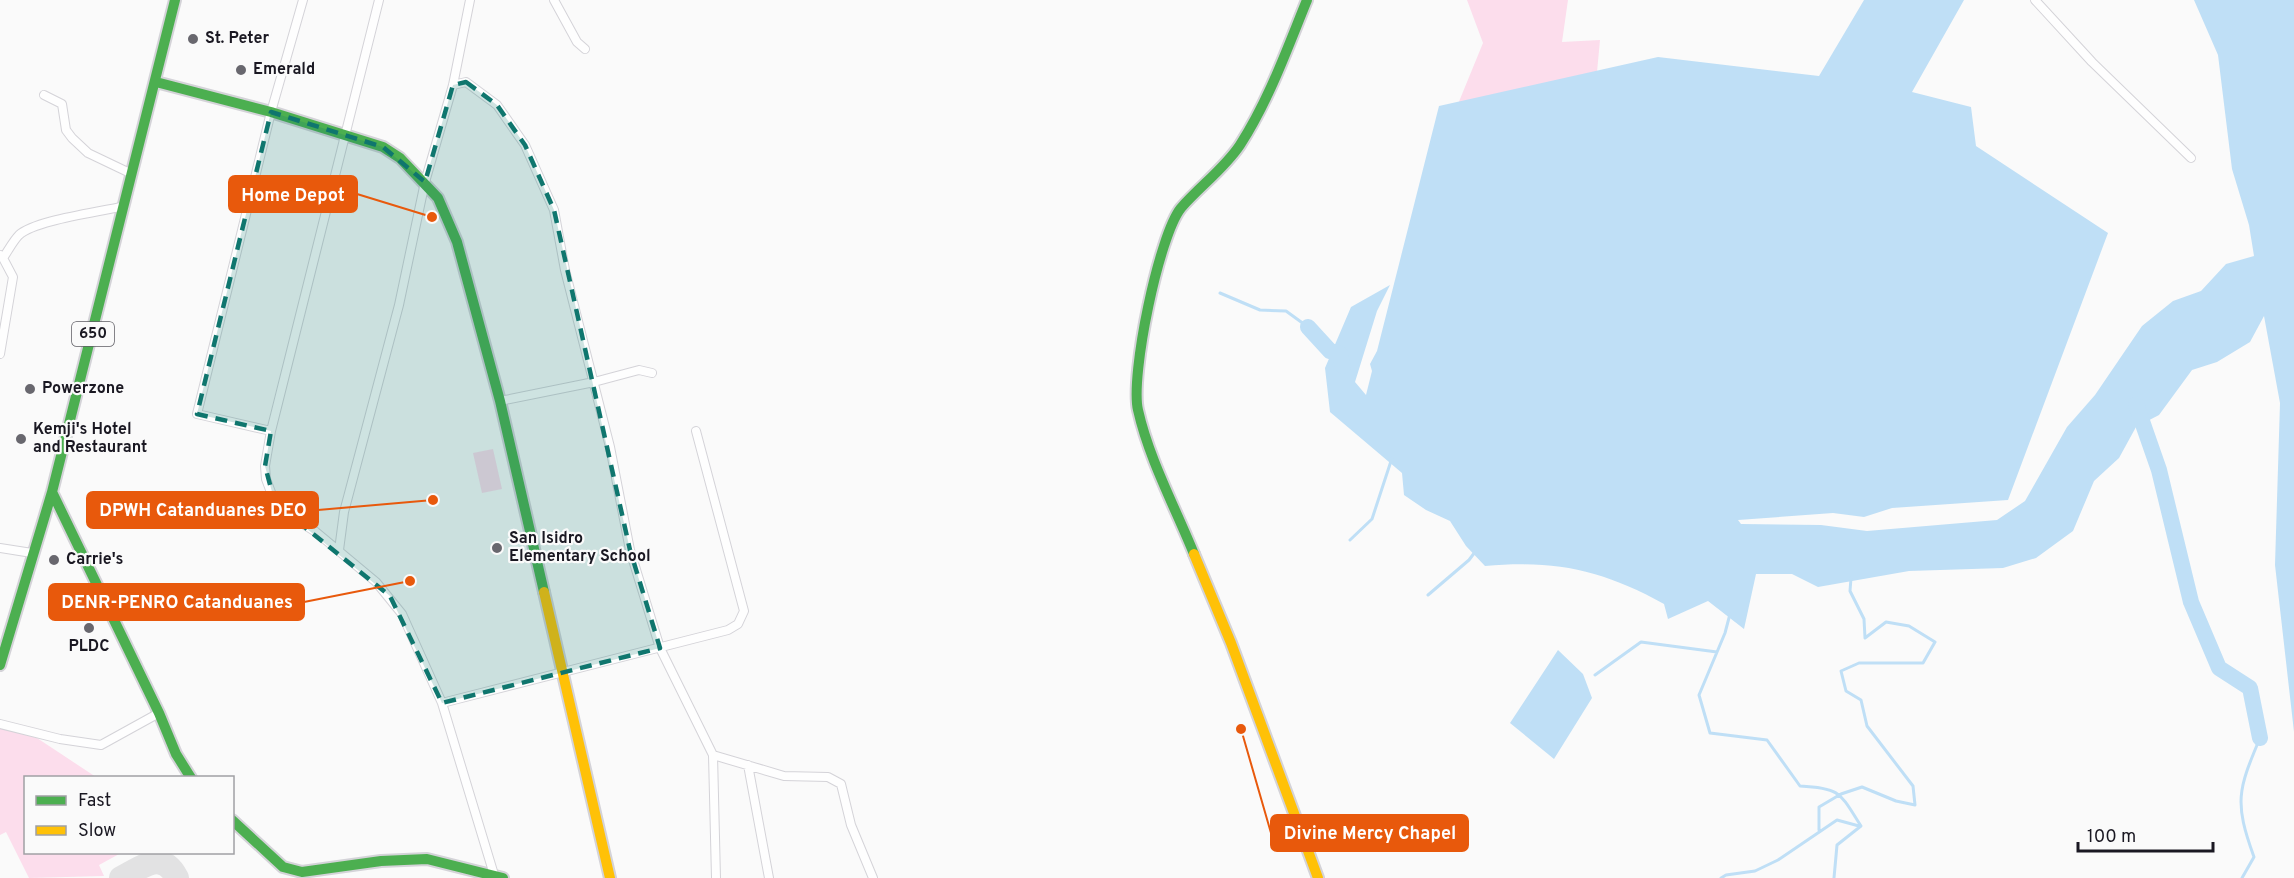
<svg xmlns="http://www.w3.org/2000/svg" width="2294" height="878" viewBox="0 0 2294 878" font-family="Overpass,sans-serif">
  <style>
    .green { fill: #fcddec }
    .water { fill: #bfdff6 }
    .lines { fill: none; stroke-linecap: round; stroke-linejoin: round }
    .stream { stroke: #bfdff6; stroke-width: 3 }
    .river { stroke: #bfdff6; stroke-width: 16 }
    .taxiway { stroke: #e2e2e3; stroke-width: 24 }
    .street-casing { stroke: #d4d3d8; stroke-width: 10 }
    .fast-casing { stroke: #d4d3d8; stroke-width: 14 }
    .slow-casing { stroke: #d4d3d8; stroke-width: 14 }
    .street { stroke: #fefefe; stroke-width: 8 }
    .fast { stroke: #4caf50; stroke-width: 10 }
    .slow { stroke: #ffc107; stroke-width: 10 }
    .marked { fill: #0f766e; fill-opacity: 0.2; stroke: #0f766e; stroke-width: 4.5; stroke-dasharray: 12 8; stroke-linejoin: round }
    .poi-dot { fill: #68676e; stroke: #fafafa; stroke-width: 2 }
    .labels { text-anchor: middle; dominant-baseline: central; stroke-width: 4.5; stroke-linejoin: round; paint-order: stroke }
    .shield { fill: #fafafa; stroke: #5d5c63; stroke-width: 1.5 }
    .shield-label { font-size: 15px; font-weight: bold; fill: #1a1822 }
    .poi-label { font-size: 16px; font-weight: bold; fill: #1a1822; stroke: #fafafa; text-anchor: start }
    .leader { fill: none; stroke: #e8590c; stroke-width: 2 }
    .callout-dot { fill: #e8590c; stroke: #fafafa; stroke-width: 2 }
    .callout { fill: #e8590c; stroke: #e8590c; stroke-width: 2 }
    .callout-label { font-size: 18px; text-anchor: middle; font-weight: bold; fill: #fff }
  </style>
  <rect width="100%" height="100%" fill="#fafafa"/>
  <path class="green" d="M1467,0H1568L1562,42L1600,40L1597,72L1458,104L1483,43Z
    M493,449L502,489L482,493L473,453Z
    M0,728L37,738L96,777L26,778V852L121,853L99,865L104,876L29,878L6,832L0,835Z"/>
  <path class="water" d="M1864,0H1964L1912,92L1971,107L1976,146L2108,233L2008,500L1892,508L1864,517L1833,513L1738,520L1741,524L1821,525L1867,531L1997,520L2025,501L2067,427L2095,395L2142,326L2173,301L2201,291L2226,264L2254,256L2249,225L2232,169L2218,55L2194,0H2294V732L2275,565L2280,403L2264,316L2250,342L2217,362L2192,370L2159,415L2136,427L2119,458L2094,481L2073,531L2036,558L2003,568L1909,571L1818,587L1792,574H1756L1744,629L1708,601L1668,619L1664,604C1602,570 1556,560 1485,566L1466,546L1450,521L1426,510L1404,495L1402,473L1330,412L1325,368L1351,307L1390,285L1377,311L1355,382L1366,395L1372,371L1370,364L1377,351L1439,106L1658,57L1819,76Z
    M1558,650L1583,674L1592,698L1554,759L1510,723Z"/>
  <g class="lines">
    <path class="stream" d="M1220,293L1260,310L1286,311L1308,327
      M1350,540L1372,519L1392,458
      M1428,595L1469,560L1475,552
      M1730,614L1725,633L1699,695L1710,733L1767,740L1800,786C1841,788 1840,793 1861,826L1837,845L1834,878
      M1595,675L1641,642L1717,652
      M1819,830V807L1841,794L1862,787L1896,801L1915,805L1913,786L1867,726L1861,700L1846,691L1841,671L1859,663H1923L1935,642L1909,626L1886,622L1865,638L1864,619L1850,591L1851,578
      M1721,878L1726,875L1755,871L1778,860L1837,820L1859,826
      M2242,878L2254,857C2234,802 2238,790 2260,738"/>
    <path class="river" d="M1308,327L1330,351L1340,354L1343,366
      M2136,404L2159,470L2191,602L2219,668L2250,688L2260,738"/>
    <path class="taxiway" d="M121,878C143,867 162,849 177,878"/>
    <g class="street-casing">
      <path id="street" d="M379,0L271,431L265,466L266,479L275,503L284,512L316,532L376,582L402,614L442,703L495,878
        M554,0L577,42L585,49
        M2035,0L2092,62L2191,158
        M453,85L466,82L497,105L525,145L554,210L565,270L610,447L630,550L660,648L713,755L716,878
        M44,95L62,104L66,130L72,138L88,153L132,174
        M0,255L3,258C8,251 13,241 19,235C35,220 101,212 124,206
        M0,354L13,277L3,258
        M500,401L594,382L639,370L652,373
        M271,431L197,414L271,112L303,0
        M0,548L32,553
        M339,550L344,512L399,305L425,182L453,85L470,0
        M442,703L728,630L738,624L744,611L696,431
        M0,724L60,739L101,745L159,713
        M713,755L784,776L828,777L841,784L851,825L873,878
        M748,765L769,878"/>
    </g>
    <g class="fast-casing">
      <path id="fast" d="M156,82L271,112L383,147L400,158L438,198L457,242L500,401L544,592
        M52,492L159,713L176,754L191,778
        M1194,554C1175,507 1149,459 1138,410C1130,376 1159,235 1181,208C1200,186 1224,169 1240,145C1269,100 1287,49 1307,0
        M0,665L52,492L175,0
        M232,820L283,867L302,872L381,861L427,859L503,878"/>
    </g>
    <g class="slow-casing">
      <path id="slow" d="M1194,554L1231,643L1318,878
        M544,592L610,878"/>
    </g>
    <use href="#street" class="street"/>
    <use href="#fast" class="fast"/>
    <use href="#slow" class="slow"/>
  </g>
  <path class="marked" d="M466,82L497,105L525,145L554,210L630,550L660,648L442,703L390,596L275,503L265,466L271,431L197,414L271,112L383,147L425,182L453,85Z"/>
  <g class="poi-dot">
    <circle cx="193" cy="39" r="6"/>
    <circle cx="241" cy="70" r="6"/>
    <circle cx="30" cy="389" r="6"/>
    <circle cx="21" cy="439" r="6"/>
    <circle cx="497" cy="548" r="6"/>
    <circle cx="54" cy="560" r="6"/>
    <circle cx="89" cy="628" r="6"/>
  </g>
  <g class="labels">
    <rect class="shield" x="72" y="322" width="42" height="24" rx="4.5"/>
    <g class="shield-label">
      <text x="93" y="334">650</text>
    </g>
    <g class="poi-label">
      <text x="205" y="39">St. Peter</text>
      <text x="253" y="70">Emerald</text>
      <text x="42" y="389">Powerzone</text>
      <text x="33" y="430">Kemji's Hotel<tspan x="33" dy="18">and Restaurant</tspan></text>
      <text x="509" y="539">San Isidro<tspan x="509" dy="18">Elementary School</tspan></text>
      <text x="66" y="560">Carrie's</text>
      <text x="89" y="647" text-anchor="middle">PLDC</text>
    </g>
  </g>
  <path class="leader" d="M432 217L357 194M433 500L318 510M410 581L304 602M1241 729L1271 833"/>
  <g class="callout-dot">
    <circle cx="432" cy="217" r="6"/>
    <circle cx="433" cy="500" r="6"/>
    <circle cx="410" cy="581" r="6"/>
    <circle cx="1241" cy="729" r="6"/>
  </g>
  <g class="callout">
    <rect x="229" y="176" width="128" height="36" rx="6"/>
    <rect x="87" y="492" width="231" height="36" rx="6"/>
    <rect x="49" y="584" width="255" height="36" rx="6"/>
    <rect x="1271" y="815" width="197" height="36" rx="6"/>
  </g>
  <g class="callout-label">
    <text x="293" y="201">Home Depot</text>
    <text x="203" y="516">DPWH Catanduanes DEO</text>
    <text x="177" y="608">DENR-PENRO Catanduanes</text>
    <text x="1370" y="839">Divine Mercy Chapel</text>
  </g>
  <rect x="24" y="776" width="210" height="78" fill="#fafafa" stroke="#a0a0a4" stroke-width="1.5"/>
  <rect x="36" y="796" width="30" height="9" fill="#4caf50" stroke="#a0a0a4" stroke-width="1.5"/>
  <text x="78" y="806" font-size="18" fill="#1a1822">Fast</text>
  <rect x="36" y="826" width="30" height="9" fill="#ffc107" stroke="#a0a0a4" stroke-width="1.5"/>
  <text x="78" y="836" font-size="18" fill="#1a1822">Slow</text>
  <path d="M2078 842v9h135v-9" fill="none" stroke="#1a1822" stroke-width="3"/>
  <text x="2087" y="842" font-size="18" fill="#1a1822" stroke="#fafafa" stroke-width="4.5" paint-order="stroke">100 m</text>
</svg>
